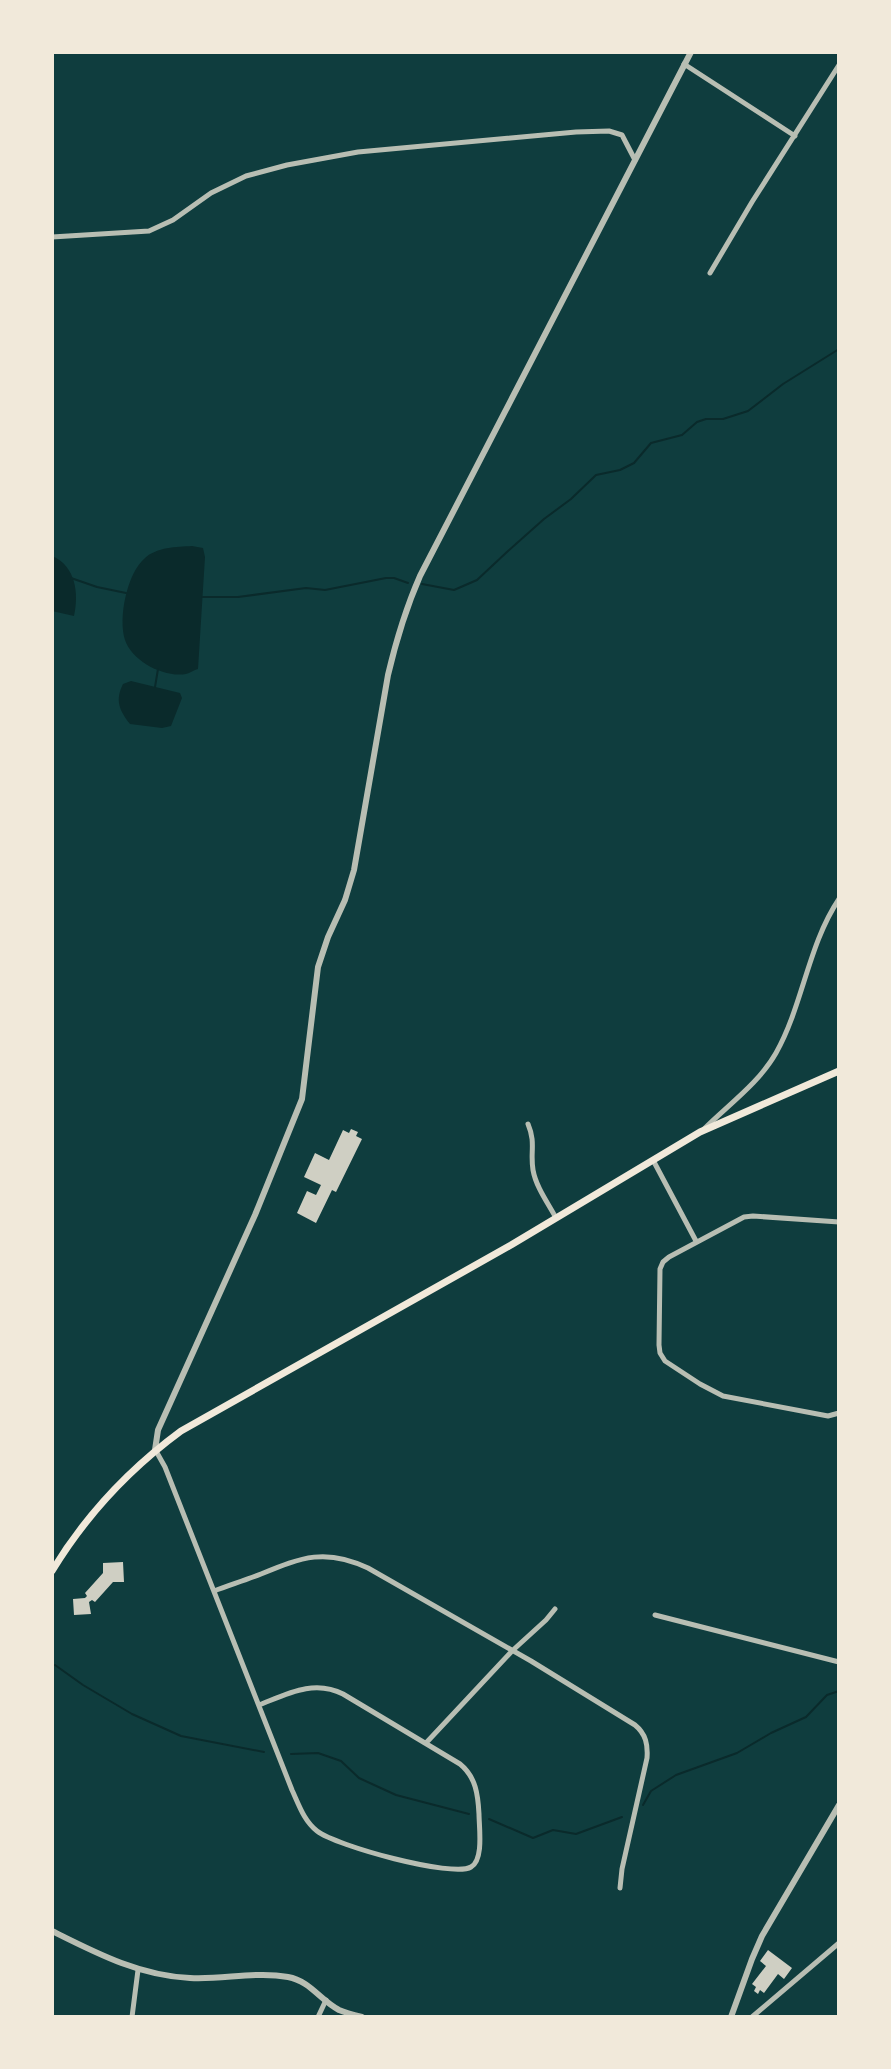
<svg xmlns="http://www.w3.org/2000/svg" width="891" height="2069" viewBox="0 0 891 2069" font-family="'Space Grotesk',sans-serif">
  <style>
    .water { fill: #0a2a2b }
    .lines { fill: none; stroke-linecap: round; stroke-linejoin: round }
    .stream { stroke: #0a2a2b; stroke-width: 2 }
    .building { fill: #cfcfc3 }
    .minor { stroke: #b8beb3; stroke-width: 5 }
    .tertiary { stroke: #b8beb3; stroke-width: 6 }
    .secondary { stroke: #f1e9da; stroke-width: 7 }
  </style>
  <rect width="100%" height="100%" fill="#0f3d3e"/>
  <path class="water" d="M192,546L203,548L205,557L198,669C194,670 190,673 186,674C164,678 132,661 125,640C118,618 127,573 145,558C157,547 176,547 192,546Z
    M52,556C76,566 79,594 74,616L52,611Z
    M131,681L180,693L182,698L171,726L162,728L130,724C119,710 115,700 123,684Z"/>
  <g class="lines">
    <path class="stream" d="M71,578L97,587L126,593
      M422,584L454,590L477,580L508,551L544,519L571,499L596,475L620,470L634,463L651,443L682,435L697,422L706,419H723L748,411L783,384L839,349
      M202,597H238L306,588L325,590L386,578H394L408,583
      M155,687L158,669
      M55,1665L83,1685L132,1714L181,1736L264,1752
      M291,1754L318,1753L341,1761L359,1778L396,1795L469,1814
      M643,1805L651,1791L676,1775L737,1753L771,1733L806,1717L827,1695L839,1691
      M489,1819L533,1838L553,1830L576,1834L622,1817"/>
  </g>
  <path class="building" d="M351,1129L358,1132L356,1136L362,1139L336,1192L332,1190L316,1223L297,1213L307,1191L316,1195L321,1185L304,1177L315,1153L329,1160L343,1130L349,1133Z
    M123,1562L124,1582H113L95,1602L92,1600L89,1602L91,1614L74,1615L73,1599L85,1598L87,1596L85,1593L103,1573V1563Z
    M768,1950L792,1968L784,1979L778,1974L764,1993L760,1990L758,1994L754,1991L756,1987L752,1984L766,1966L760,1961Z"/>
  <g class="lines">
    <path class="minor" d="M684,64L795,136
      M52,237L149,231L173,220L211,193L246,176L287,165L358,152L576,132L609,131L622,135L635,160
      M710,273L752,202L839,65
      M528,1124C536,1143 530,1152 533,1170C536,1187 548,1203 556,1218
      M704,1129C728,1105 759,1083 776,1053C803,1005 808,945 839,899
      M653,1160L696,1241
      M839,1222L753,1216L744,1217L669,1257L663,1262L660,1269L659,1345L660,1353L665,1361L700,1384L723,1396L828,1416L839,1413
      M156,1451L165,1467L292,1790C299,1805 304,1821 317,1831C336,1846 453,1878 471,1867C484,1860 479,1827 479,1814C478,1795 476,1777 460,1764L343,1694C314,1679 287,1694 259,1705
      M214,1591C230,1585 246,1580 261,1574C302,1557 326,1548 368,1568L531,1661L635,1725C646,1734 648,1745 647,1758L622,1869L620,1888
      M655,1615L839,1662
      M426,1743L512,1651L546,1620L555,1609
      M132,2017L138,1970
      M318,2017L326,2000
      M752,2017L839,1943"/>
    <path class="tertiary" d="M155,1450L158,1430L255,1215L302,1099L318,967L328,937L345,900L354,870L388,675C396,641 406,608 420,576L691,52
      M52,1931C96,1953 140,1976 190,1978C222,1980 256,1971 288,1977C310,1981 320,2000 339,2010C346,2013 354,2015 362,2017
      M731,2017L752,1959L762,1936L839,1805"/>
    <path class="secondary" d="M52,1571C86,1515 128,1470 181,1431L511,1245L700,1132L839,1071"/>
  </g>
  <rect width="891" height="2069" fill="none" stroke="#f1e9da" stroke-width="108"/>
</svg>
